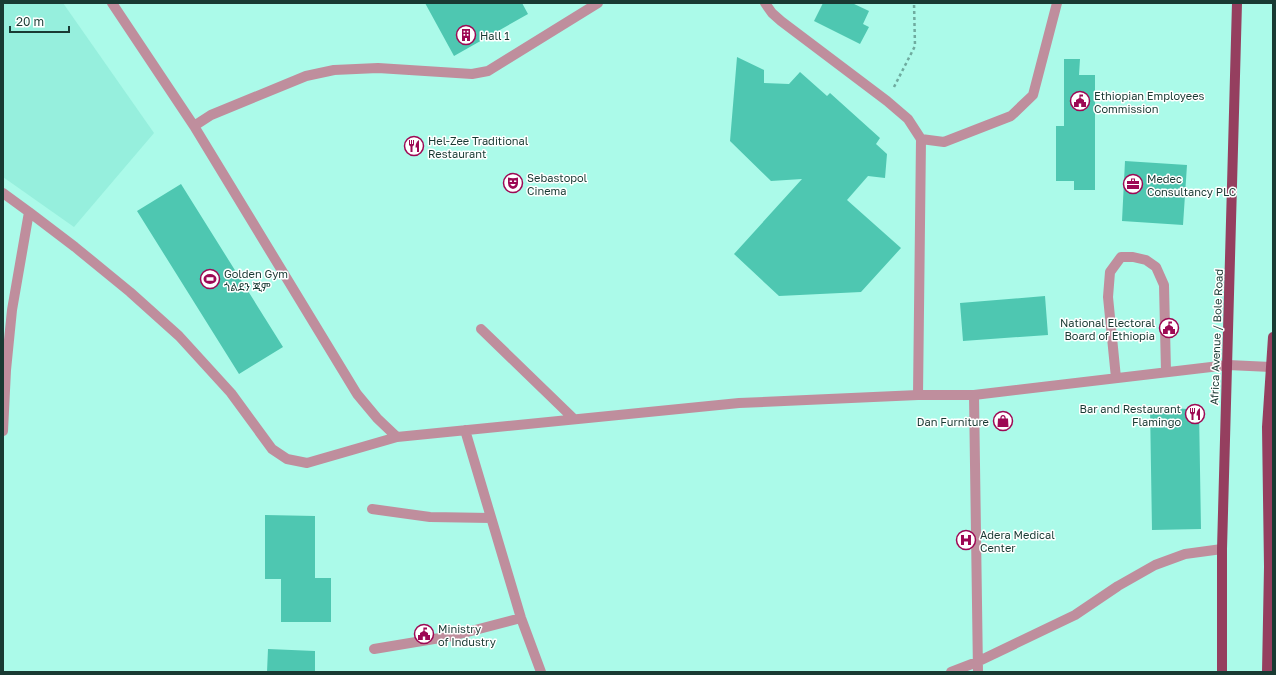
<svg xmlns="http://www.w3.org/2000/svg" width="1276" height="675" viewBox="0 0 1276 675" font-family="'Golos Text','Noto Sans Ethiopic',sans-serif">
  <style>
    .built { fill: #96efdd }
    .building { fill: #4ec7b1 }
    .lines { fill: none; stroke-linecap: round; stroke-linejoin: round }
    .path { stroke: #6fab9f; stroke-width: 2.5; stroke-dasharray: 3 3; stroke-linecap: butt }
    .minor { stroke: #bf8e9d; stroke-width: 10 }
    .major { stroke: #953f5f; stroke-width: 10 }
    .labels { text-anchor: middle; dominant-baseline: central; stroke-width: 3; stroke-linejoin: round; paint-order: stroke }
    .poi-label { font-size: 11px; fill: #193a33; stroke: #fff; text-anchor: start }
    .street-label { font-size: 11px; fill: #193a33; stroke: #fff }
  </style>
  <rect width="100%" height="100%" fill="#abfae9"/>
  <path class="built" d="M3,3H63L154,133L74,227L3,177Z"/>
  <path class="building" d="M425,3H522L528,14L454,56Z
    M823,3H852L869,11L863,24L869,27L860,44L814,21Z
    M737,57L764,70V83L789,84L800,72L827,96L830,93L880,138L876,144L887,154L885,178L868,176L847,200L901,248L861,292L779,296L734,254L802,179L771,181L730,141Z
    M1064,59H1080L1079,75H1095V190H1074V181H1056V126H1064Z
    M1125,161L1187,165L1183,225L1122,221Z
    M181,184L283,347L239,374L137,211Z
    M1045,296L1048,335L963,341L960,303Z
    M1150,406L1199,410L1201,529L1152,530Z
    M265,515L315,516V578H331V622H281V579H265Z
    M268,649L315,651V672H267Z"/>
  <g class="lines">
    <path class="path" d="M894,87L915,46L914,3"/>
    <path class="minor" d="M112,3L194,126L357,394L377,418L397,437L739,403L918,395H974L1228,365L1271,367
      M765,3L772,13L781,21L887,101L908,119L921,139L918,395
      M194,126L211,115L306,76L334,70L378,68L472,74L488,71L598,3
      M921,139L944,142L1011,116L1033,95L1057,3
      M3,193L29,212L12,310L6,370L3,431
      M29,212L75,247L130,292L179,336L231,393L272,449L287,459L307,463L397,437
      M481,329L574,419
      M1116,378L1108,297L1110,272L1121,257H1133L1146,260L1156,267L1164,285L1166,372
      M974,395L978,672
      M465,430L521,618L541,672
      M372,509L430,517L491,518
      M374,649L452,636L521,618
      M951,672L977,662L1075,615L1118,586L1155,565L1185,554L1222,549"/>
    <path class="major" d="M1222,672V549L1237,3
      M1267,672L1269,567L1267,427L1273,337"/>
  </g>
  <defs>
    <g id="building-ring" transform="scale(1)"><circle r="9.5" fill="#fff" stroke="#9d0954" stroke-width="1.5"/><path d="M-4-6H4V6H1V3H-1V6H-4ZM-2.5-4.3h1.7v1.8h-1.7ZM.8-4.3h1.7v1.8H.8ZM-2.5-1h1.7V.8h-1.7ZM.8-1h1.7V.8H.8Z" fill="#9d0954"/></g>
    <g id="civic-ring" transform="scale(1)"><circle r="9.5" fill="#fff" stroke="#9d0954" stroke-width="1.5"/><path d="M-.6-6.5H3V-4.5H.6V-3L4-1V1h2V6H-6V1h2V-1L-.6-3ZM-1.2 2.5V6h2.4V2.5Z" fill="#9d0954"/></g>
    <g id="restaurant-ring" transform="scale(1)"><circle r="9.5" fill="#fff" stroke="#9d0954" stroke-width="1.5"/><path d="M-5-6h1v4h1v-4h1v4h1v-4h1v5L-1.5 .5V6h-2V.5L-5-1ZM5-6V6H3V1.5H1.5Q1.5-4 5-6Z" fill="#9d0954"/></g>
    <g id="theatre-ring" transform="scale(1)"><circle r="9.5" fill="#fff" stroke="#9d0954" stroke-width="1.5"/><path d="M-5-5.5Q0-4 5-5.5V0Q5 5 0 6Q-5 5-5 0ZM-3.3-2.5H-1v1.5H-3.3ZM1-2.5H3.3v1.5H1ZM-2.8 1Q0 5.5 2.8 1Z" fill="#9d0954"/></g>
    <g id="office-ring" transform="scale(1)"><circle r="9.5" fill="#fff" stroke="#9d0954" stroke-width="1.5"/><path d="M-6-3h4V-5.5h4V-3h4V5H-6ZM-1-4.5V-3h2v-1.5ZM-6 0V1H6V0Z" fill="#9d0954"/></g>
    <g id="stadium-ring" transform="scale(1)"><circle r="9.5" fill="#fff" stroke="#9d0954" stroke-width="1.5"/><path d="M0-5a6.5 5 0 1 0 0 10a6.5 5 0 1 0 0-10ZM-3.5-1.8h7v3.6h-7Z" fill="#9d0954"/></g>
    <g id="shop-ring" transform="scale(1)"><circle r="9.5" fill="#fff" stroke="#9d0954" stroke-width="1.5"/><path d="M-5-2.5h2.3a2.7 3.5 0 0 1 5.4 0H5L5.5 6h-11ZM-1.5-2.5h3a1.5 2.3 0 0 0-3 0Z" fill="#9d0954"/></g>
    <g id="hospital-ring" transform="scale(1)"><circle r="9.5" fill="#fff" stroke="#9d0954" stroke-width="1.5"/><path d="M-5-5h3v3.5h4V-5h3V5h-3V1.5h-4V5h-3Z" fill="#9d0954"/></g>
  </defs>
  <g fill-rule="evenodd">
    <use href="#building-ring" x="466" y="35"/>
    <use href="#civic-ring" x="1080" y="101"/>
    <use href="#restaurant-ring" x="414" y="146"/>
    <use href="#theatre-ring" x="513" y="183"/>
    <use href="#office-ring" x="1133" y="184"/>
    <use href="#stadium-ring" x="210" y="279"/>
    <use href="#civic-ring" x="1169" y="328"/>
    <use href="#restaurant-ring" x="1195" y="414"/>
    <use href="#shop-ring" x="1003" y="421"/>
    <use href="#hospital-ring" x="966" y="540"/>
    <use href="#civic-ring" x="424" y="634"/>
  </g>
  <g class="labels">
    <g class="poi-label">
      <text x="480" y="35">Hall 1</text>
      <text x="1094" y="95">Ethiopian Employees<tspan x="1094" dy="13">Commission</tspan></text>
      <text x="428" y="140">Hel-Zee Traditional<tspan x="428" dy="13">Restaurant</tspan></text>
      <text x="527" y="177">Sebastopol<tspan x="527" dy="13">Cinema</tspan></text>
      <text x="1147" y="178">Medec<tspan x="1147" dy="13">Consultancy PLC</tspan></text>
      <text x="224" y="273">Golden Gym<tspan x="224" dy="13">ጎልደን ጂም</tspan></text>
      <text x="1155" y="322" text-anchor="end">National Electoral<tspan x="1155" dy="13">Board of Ethiopia</tspan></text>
      <text x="1181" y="408" text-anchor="end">Bar and Restaurant<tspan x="1181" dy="13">Flamingo</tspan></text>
      <text x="989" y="421" text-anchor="end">Dan Furniture</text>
      <text x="980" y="534">Adera Medical<tspan x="980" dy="13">Center</tspan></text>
      <text x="438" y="628">Ministry<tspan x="438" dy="13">of Industry</tspan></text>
    </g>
    <g class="street-label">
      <text transform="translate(1216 337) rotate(-88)">Africa Avenue / Bole Road</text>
    </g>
  </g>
  <rect width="1276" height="675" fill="none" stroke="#193a33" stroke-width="8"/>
  <path d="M10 26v6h59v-6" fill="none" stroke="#193a33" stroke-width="2"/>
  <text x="16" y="26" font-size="12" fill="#193a33" stroke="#ffffff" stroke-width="3" paint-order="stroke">20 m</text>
</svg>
